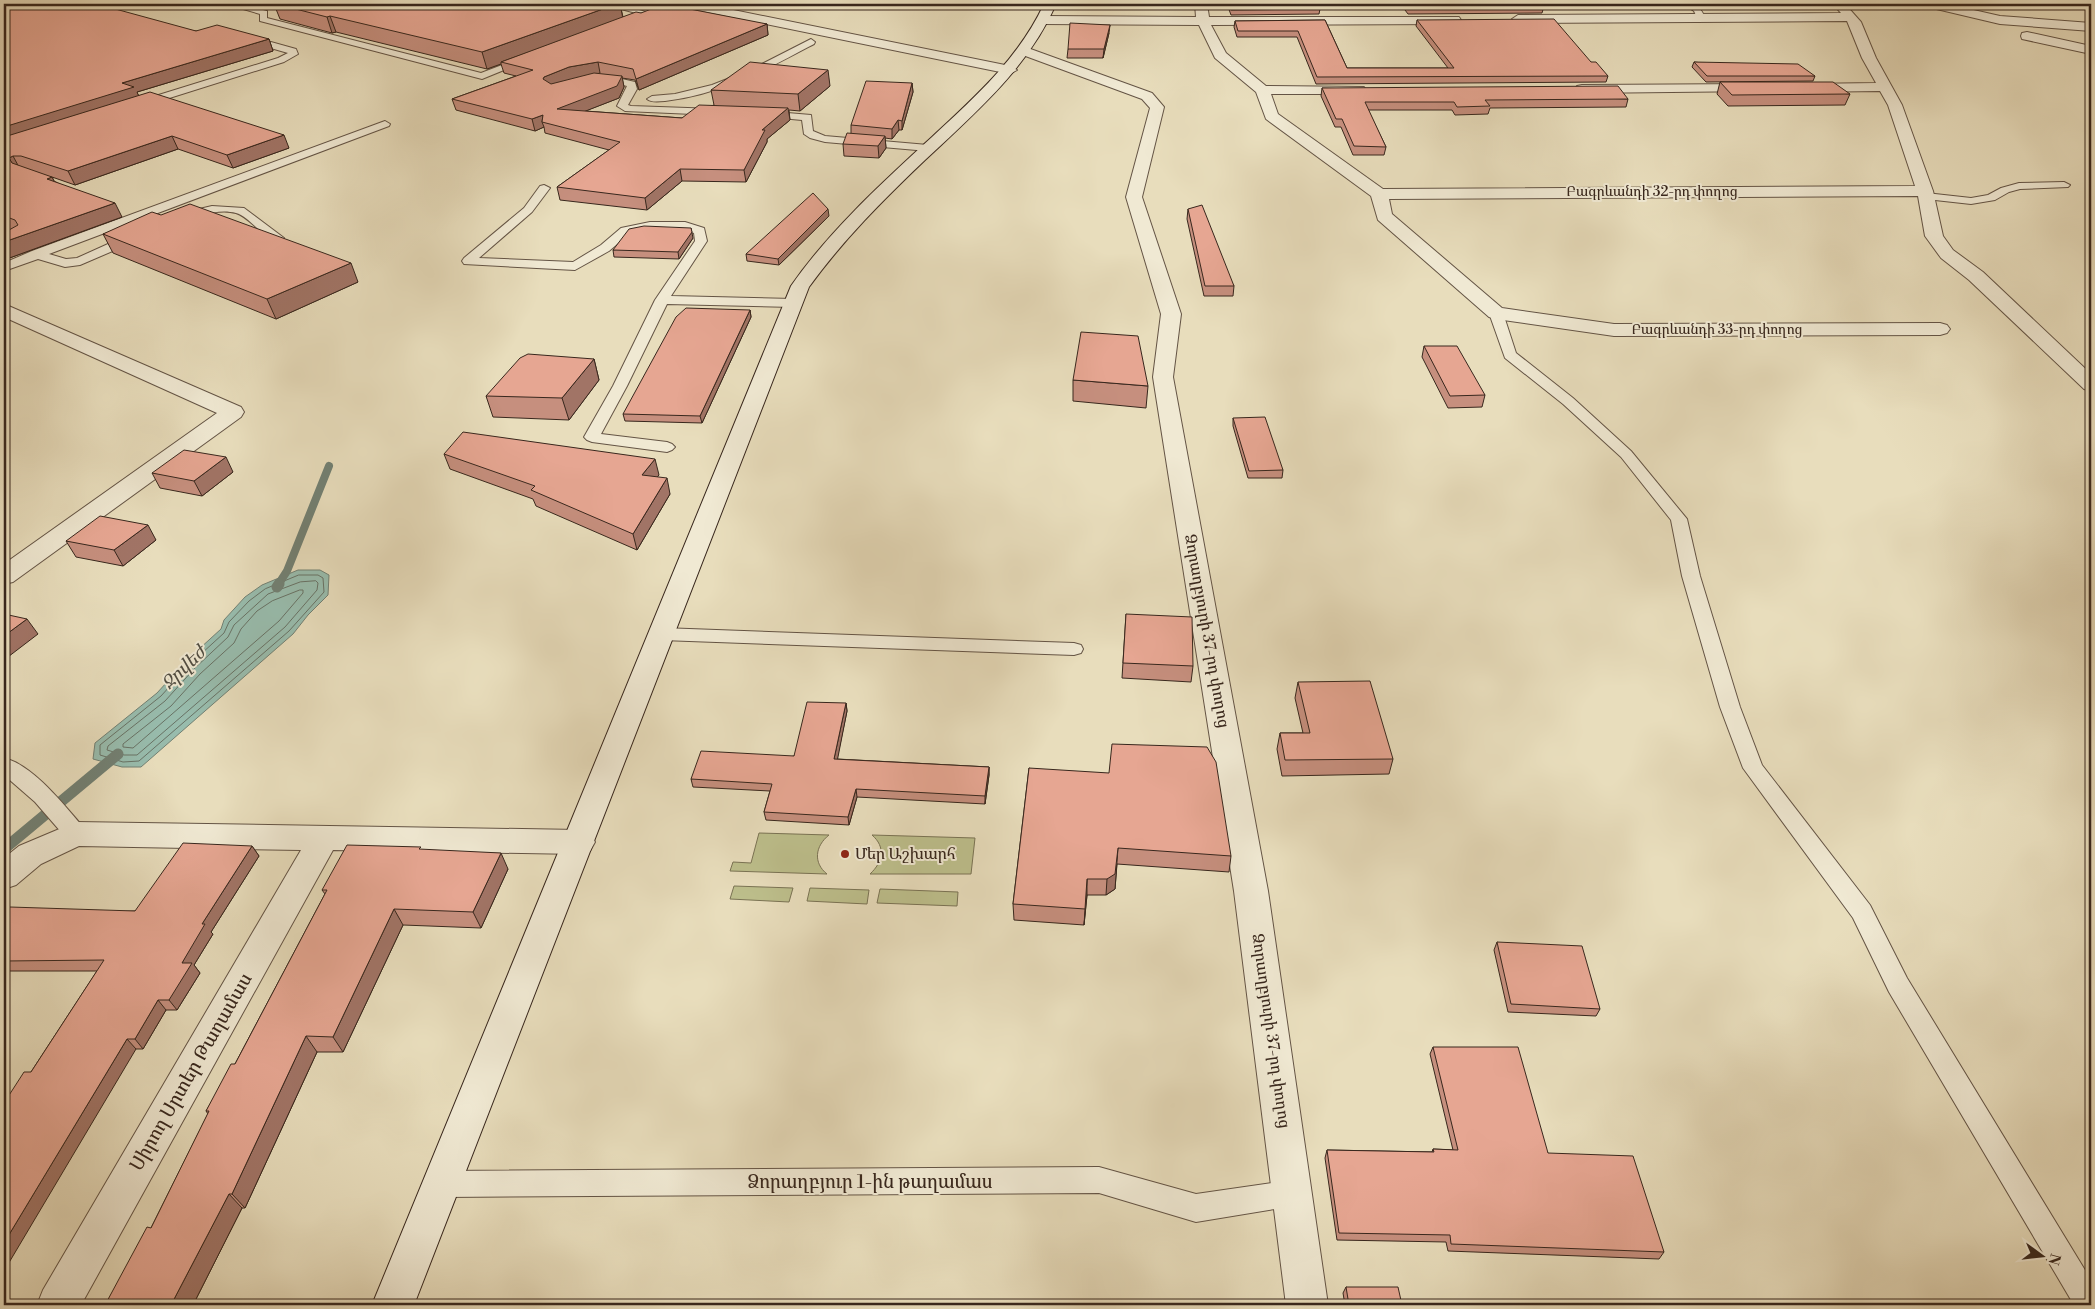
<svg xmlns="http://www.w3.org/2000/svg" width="2095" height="1309" viewBox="0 0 2095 1309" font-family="'Libre Bodoni','Noto Serif Armenian',serif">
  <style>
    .green { fill: #bdbf8c; stroke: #7a7354 }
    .water { fill: #98bcad; stroke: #728073 }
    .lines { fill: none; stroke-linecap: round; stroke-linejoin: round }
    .shore { stroke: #687265; stroke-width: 1 }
    .stream-far1 { stroke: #728073; stroke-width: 8 }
    .stream { stroke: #728073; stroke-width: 11 }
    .lane-casing { stroke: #645445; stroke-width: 2 }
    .street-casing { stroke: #645445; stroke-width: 2 }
    .secondary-casing { stroke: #38271d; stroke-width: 2 }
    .lane { fill: #f0e9d3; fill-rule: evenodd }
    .street { fill: #f0e9d3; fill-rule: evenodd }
    .secondary { fill: #f0e9d3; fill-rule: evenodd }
    .wall { fill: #c68f7e; stroke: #38271d }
    .shaded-wall { fill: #a17466; stroke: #38271d }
    .building { fill: #e6a692; stroke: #38271d }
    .poi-dot { fill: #8f2418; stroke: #f0e9d3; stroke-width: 2 }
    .labels { text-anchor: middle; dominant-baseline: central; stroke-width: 4; stroke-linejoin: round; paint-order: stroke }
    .far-street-label { font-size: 14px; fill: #38271d; stroke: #f0e9d3 }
    .street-label { font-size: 16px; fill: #38271d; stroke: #f0e9d3 }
    .poi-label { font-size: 16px; fill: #38271d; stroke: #f0e9d3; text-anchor: start }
    .water-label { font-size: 18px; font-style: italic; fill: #504c41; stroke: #f0e9d3 }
    .near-street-label { font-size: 19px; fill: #38271d; stroke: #f0e9d3 }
  </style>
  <rect width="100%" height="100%" fill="#e8ddbc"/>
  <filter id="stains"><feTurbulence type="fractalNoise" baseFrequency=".004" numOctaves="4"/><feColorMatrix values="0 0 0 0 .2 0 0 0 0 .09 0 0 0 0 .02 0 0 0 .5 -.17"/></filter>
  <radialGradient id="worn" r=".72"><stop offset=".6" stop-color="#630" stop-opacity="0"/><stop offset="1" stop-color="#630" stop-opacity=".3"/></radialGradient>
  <path class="green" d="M759,833L829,835C815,846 813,863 827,874L730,871L733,862L751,863Z
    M872,835L975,838L971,874H870C883,862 886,847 872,835Z
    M734,886L793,888L789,902L730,899Z
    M810,888L869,890L867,904L807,901Z
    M880,889L958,892L957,906L877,903Z"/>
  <path class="water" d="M298,570H320L329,575L328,595L308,615L293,634L141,767H122L93,759L95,743L157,693L187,660L221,629L224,620L245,597L262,585Z"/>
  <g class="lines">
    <path class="shore" d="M299,575H318L323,578L324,592L289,631L139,761L123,762L100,755V745L161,696L190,664L224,633L229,622L249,601L265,589Z
      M316,581L318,583L317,590L285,627L137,755H124L107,750L108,746L165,701L195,668L228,637L234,625L268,594L300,582Z
      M300,590H303V593L279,621L133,748L123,747V744L171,706L200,674L234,643L241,629L257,611L272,601Z"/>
    <path class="stream-far1" d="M278,585L287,571L329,466"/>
    <path class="stream" d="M277,587L279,584
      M4,849L118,754"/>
    <g class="lane-casing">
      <path id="lane" d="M226,4H239L267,11V18L481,73L523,57H529L531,59L482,79L260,21V14Z
        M602,4H616L654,14L634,22L631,21V17L640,14Z
        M1683,4C1695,3 1701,7 1705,18L1698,20L1694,11Z
        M246,35L296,49L298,54L284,62L144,106L140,107L135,104L136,102L278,58L288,53L243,40L242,38Z
        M811,39L815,42L814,44C767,69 720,95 665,101C659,101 652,103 647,99L652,96L675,94L712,85L750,70Z
        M600,74L635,82L637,89L628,105L631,106L716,109L721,112L716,115L625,111L617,106L627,86L597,79V75Z
        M764,111L811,115L813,131L825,136L928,145L933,148L928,151L825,142L810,138L804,134L802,120L760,116L759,114Z
        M385,121L390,124L389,126L49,254L66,259L77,258L128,235H136L138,238L136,241L80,265L65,267L38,259L4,271V263L32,251Z
        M2064,182L2070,185L2068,187L2020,189L2009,192L1995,200L1971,204L1926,199L1920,196L1926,193L1971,198L1988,195L2001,188L2019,183Z
        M544,185L550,188L532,212L479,258L573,262L601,245L621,228L650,222H685L704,228L707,241L671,296L793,299L800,303L793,307L667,304L627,386L601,434L667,442L672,444L675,447L672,450L667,452L592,442L587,440L584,437L613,386L655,300L695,241L694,233L684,230H650L629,234L609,251L575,270L464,264L462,261L464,258L524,208L540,186Z
        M212,206L244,208L284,238L282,241C267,244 251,217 236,213C219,208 199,216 182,220L176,216L178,214Z
        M1496,309L1503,313L1516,353L1573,398L1631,451L1687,519L1700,576L1740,707L1762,765L1870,905L1907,978L2091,1280V1305H2074L1889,992L1853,918L1743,768L1720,707L1682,576L1671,520L1621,457L1563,404L1505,358L1489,313Z
        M662,628L1074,643L1081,645L1083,649L1081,653L1074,655L662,640L655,638L653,634L655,630Z
        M4,758C33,765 64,805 84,828L87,834L84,840L76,842L68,840L35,802L4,775Z
        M1099,1167L1196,1194L1293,1180L1303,1184L1307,1193L1303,1202L1293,1206L1196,1222L1099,1193L443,1197L433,1193L429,1184L433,1175L443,1171Z"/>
    </g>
    <g class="street-casing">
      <path id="street" d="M681,4H704L1010,66L1017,70L1010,74L687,8Z
        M1195,4H1207L1209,17H1459L1461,20L1455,24L1211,25L1226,53L1266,86L1364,87L1366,90L1364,93L1359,94H1271L1278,114L1383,189L1915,186L1888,105L1880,91L1804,92L1799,91L1797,88L1799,85L1804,84L1876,83L1862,58L1847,21L1518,23L1512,19L1518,15L1841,13L1833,4H1845L1861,22L1876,58L1902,105L1933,191L1943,236L1953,250L1983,272L2091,374V391L2084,389L1969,280L1941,258L1925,236L1918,196L1389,199L1392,214L1502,308L1614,324L1940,323L1947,325L1950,329L1947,333L1940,335L1614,336L1496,319L1489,317L1378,220L1371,196L1266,119L1256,92L1215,58L1199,25L1044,24L1038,20L1044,16L1196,17Z
        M1926,4H1947L2000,16L2091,23V31L2000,24L1928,7Z
        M2027,32L2091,46V54L2022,39L2021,36L2022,33Z
        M1025,47L1152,93L1164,107L1142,197L1181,314L1173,377L1268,891L1328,1305H1286L1234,891L1153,377L1161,314L1126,197L1150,108L1142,99L1020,54L1018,51Z
        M1756,84L1761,85L1763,88L1761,91L1582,93L1577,92L1575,89L1577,86L1582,85Z
        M4,304L241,407L244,412L241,417L13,582L4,584V564L217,413L4,317Z
        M76,822L579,830L590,833L595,842L590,851L579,854L333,850L81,1305H37L43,1290L301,850L79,846L41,864L16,885L4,889V858L19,846Z"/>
    </g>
    <g class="secondary-casing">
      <path id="secondary" d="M1044,4H1056C1028,68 975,113 925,160C883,200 843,240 809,287L414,1305H372L791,286C830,230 882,183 932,137C975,97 1019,58 1044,4Z"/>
    </g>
    <use href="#lane" class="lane"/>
    <use href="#street" class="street"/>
    <use href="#secondary" class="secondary"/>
  </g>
  <path class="wall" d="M4,4L196,31L269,39L273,51L137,92L138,95L289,148L233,168L178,149L75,185L52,177L54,181L122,217L4,260Z
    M274,4H620L623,17L641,13L767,24L768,35L639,90L635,80L622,78L624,87L619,98L585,111L682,118L714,105L711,90L830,86L800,111L789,110L790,120L767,139V142L746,182L682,181L647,210L560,200L557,187L609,150L545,133L544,127L535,131L456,110L452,99L516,76L504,73L501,64L487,69L336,32L332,33L280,19Z
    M1227,4H1317L1320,9L1319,14L1231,15Z
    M1402,4H1542L1544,6L1542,13L1408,14L1402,6Z
    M1325,20L1347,68H1448L1416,26L1417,20L1591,62L1608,76L1606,82L1316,84L1297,37H1237L1234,27L1235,21Z
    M1109,33L1103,58H1067L1068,49Z
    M1694,62L1815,76L1813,81L1706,82L1692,67Z
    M1720,82L1850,94L1845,105L1728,106L1717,94Z
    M912,83L913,92L902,130H899L892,139L885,138L886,148L879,158L844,156L843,144L851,133V125Z
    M1322,88L1628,99L1626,107L1490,108L1488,114L1455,115L1452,110H1368L1386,147L1384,155H1353L1341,127H1335L1321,96Z
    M1188,209L1234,286L1233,296H1204L1187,219Z
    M829,216L779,265L747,261L746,254Z
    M103,234L358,282L276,319L113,253Z
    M693,238L679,259L614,257L613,250Z
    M750,310L751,317L702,423L625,421L623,414Z
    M1424,346L1485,395L1482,407L1448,408L1422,357Z
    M594,359L599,380L569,420L493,417L486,396Z
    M1073,380L1148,386L1146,408L1073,401Z
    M1233,418L1283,470L1282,478H1248L1233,426Z
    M444,454L659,475L657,477L670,494L637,550L536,506L533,499L450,469Z
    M233,472L202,496L160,488L152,473Z
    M156,540L123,566L76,557L66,541Z
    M1126,614L1193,666L1191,682L1122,678Z
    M1298,682L1393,759L1389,774L1282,776L1277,749L1280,733H1303L1295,698Z
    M846,703L847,711L837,759L989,767V775L985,804L857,797L849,825L766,820L764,812L770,791L693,787L691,779L794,756Z
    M1029,768L1231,856L1229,872L1117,864L1115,889L1106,895H1087L1084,925L1014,920L1013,904Z
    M252,846L259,856L211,932L213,934L194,965L200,973L177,1010H166L143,1049H136L31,1072L97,971H4V915L135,911Z
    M422,850L508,869L481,928L403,925L343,1052H317L245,1208H242L193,1305H105L151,1228L208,1114L206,1111L235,1064L325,894L322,890Z
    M1497,942L1600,1009L1596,1016L1508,1012L1494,950Z
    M1433,1047L1548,1153L1664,1252L1659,1259L1448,1251L1446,1242L1337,1240L1325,1158L1327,1150L1432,1152L1433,1149L1453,1150L1430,1054Z
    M1346,1287L1402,1305H1345L1343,1293Z"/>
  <path class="shaded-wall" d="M617,4H620L623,19L501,62V64L487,69L482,52Z
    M330,16L336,32L332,33L327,17Z
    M767,24L768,35L639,90L636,79Z
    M1110,25L1109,33L1103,58L1104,49Z
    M269,39L273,51L137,92L140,99L4,142V127L122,83Z
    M598,62L600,73L547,88L543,79L544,77L569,67Z
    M828,70L830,86L800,111L798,94Z
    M622,76L624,87L619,98L560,121L557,109Z
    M912,83L913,92L902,130V121Z
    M788,108L790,120L767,139V142L746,182L744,170L762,130Z
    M543,115L542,122L544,127L535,131L532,119Z
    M898,120L899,130L892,139V129Z
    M284,135L289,148L233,168L227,155Z
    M172,136L178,149L75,185L68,171Z
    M885,136L886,148L879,158L878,146Z
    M13,156L20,169L17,172L9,158Z
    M680,169L682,181L647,210L645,198Z
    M52,177L59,191L47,179Z
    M115,203L122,217L4,260V242Z
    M828,209L829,216L779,265L778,259Z
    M691,228L693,238L679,259L678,252Z
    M351,263L358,282L276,319L267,299Z
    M750,310L751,317L702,423L700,416Z
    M594,359L599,380L569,420L562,398Z
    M226,457L233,472L202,496L194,481Z
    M655,459L659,475L646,491L642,475Z
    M667,478L670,494L637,550L633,534Z
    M148,525L156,540L123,566L114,550Z
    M27,619L38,634L4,660V636Z
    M846,703L847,711L836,767L834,759Z
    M989,767V775L985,804V796Z
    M856,789L857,797L849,825L848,817Z
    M252,846L259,856L211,932L213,934L194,965L200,973L177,1010L169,1000L182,963L202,924Z
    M1118,848L1115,889L1106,895L1107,879Z
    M501,853L508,869L481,928L473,912Z
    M1087,879V895L1084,925L1085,909Z
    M394,909L403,925L343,1052L333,1037Z
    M158,1000L166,1010L143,1049L135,1039Z
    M306,1036L317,1052L245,1208L232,1194Z
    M127,1039L136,1049L4,1271V1243Z
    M229,1194L242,1208L193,1305H171Z"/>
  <path class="building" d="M4,4H97L196,31L217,25L269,39L122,83L134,87L4,127Z
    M276,4H617L482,52L330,16L327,17Z
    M664,4L767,24L636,79L633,69L598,62L569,67L544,77L543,79L551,84L594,73L622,76L617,86L557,109L682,118L699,105L788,108L762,130H765L744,170L680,169L645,198L557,187L620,142L542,122L543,115L532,119L452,99L533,70L501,62L636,12L641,13Z
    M1229,4H1317L1320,9L1231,10Z
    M1407,4H1542L1544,6L1409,7Z
    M1554,19L1591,62H1596L1608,76L1317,77L1298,31H1238L1235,21L1325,20L1347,68H1454L1417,20Z
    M1070,23L1110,25L1104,49H1068Z
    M750,62L828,70L798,94L711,90Z
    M1694,62L1798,64L1815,76H1707Z
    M866,81L912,83L902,121L898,120L892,129L851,125Z
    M1720,82H1833L1850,94L1732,95Z
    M1618,86L1628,99L1485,100L1490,106L1457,107L1454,102H1365L1386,147L1354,146L1342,119H1336L1322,88Z
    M150,92L284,135L227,155L172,136L68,171L21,156H13L9,158L12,163L52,177L47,179L115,203L4,242V228L9,230L18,225L15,220L4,216V137Z
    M847,133L885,136L878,146L843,144Z
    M813,193L828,209L778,259L746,254Z
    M190,204L351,263L267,299L103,234L152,212L161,215Z
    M1202,205L1234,286H1205L1188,209Z
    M644,226L691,228L692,232L678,252L613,250L629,229Z
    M686,308L750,310L700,416L623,414L676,317Z
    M1081,332L1138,336L1148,386L1073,380Z
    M1424,346H1457L1485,395L1450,396Z
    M528,354L594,359L562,398L486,396L520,358Z
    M1265,417L1283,470L1249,471L1233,418Z
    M463,432L655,459L642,475L667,478L633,534L531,490L535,486L444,454Z
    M184,450L226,457L194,481L152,473Z
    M100,516L148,525L114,550L66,541Z
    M4,614L27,619L4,636Z
    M1126,614L1192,617L1193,666L1123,663Z
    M1370,681L1393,759L1285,760L1280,733H1310L1298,682Z
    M807,702L846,703L834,759L989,767L985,796L856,789L848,817L764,812L772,784L691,779L701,751L794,756Z
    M1112,744L1207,747L1216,762L1231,856L1118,848L1115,874L1107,879H1087L1085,909L1013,904L1029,768L1109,773Z
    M183,843L252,846L202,924H205L182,963H192L169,1000H158L135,1039H127L4,1243V1103L24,1072H31L104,960L4,961V915L10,907L135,911Z
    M347,845L421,847L419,849L501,853L473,912L394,909L333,1037L306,1036L232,1194H229L171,1305H105L147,1227L151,1228L209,1111H206L231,1064H235L327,890H322Z
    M1497,942L1582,946L1600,1009L1511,1004Z
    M1433,1047H1518L1548,1153L1633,1156L1664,1252L1451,1244L1450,1235L1339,1233L1327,1150L1434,1152L1433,1149L1458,1150Z
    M1346,1287H1398L1402,1305H1349Z"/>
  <circle class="poi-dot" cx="845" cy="854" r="5"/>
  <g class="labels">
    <g class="far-street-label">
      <text x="1652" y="192">Բագրևանդի 32-րդ փողոց</text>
      <text x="1717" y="330">Բագրևանդի 33-րդ փողոց</text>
    </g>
    <g class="street-label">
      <text transform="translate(1207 631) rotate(80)">Ձորաղբյուրի 37-րդ փողոց</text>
      <text transform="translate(1271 1031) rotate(82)">Ձորաղբյուրի 37-րդ փողոց</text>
    </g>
    <g class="poi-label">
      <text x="855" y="854">Մեր Աշխարհ</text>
    </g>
    <g class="water-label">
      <text transform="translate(184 668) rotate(-44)">Ջրվեժ</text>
    </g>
    <g class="near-street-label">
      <text transform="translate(191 1072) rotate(-60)">Սիրող Սրտեր Թաղամաս</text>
      <text x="870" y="1182">Ձորաղբյուր 1-ին թաղամաս</text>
    </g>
  </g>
  <rect width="2095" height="1309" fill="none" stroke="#e8ddbc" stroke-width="20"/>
  <rect x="5" y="5" width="2085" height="1299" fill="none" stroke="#38271d" stroke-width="2.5"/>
  <rect x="10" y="10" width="2075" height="1289" fill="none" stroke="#38271d"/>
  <g transform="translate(2042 1256) rotate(105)" stroke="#f0e9d3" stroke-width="4" paint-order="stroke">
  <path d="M0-4L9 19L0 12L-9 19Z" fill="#38271d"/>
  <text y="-8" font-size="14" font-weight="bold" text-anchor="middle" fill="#38271d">N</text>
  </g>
  <rect width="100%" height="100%" filter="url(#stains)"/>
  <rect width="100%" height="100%" fill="url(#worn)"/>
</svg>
